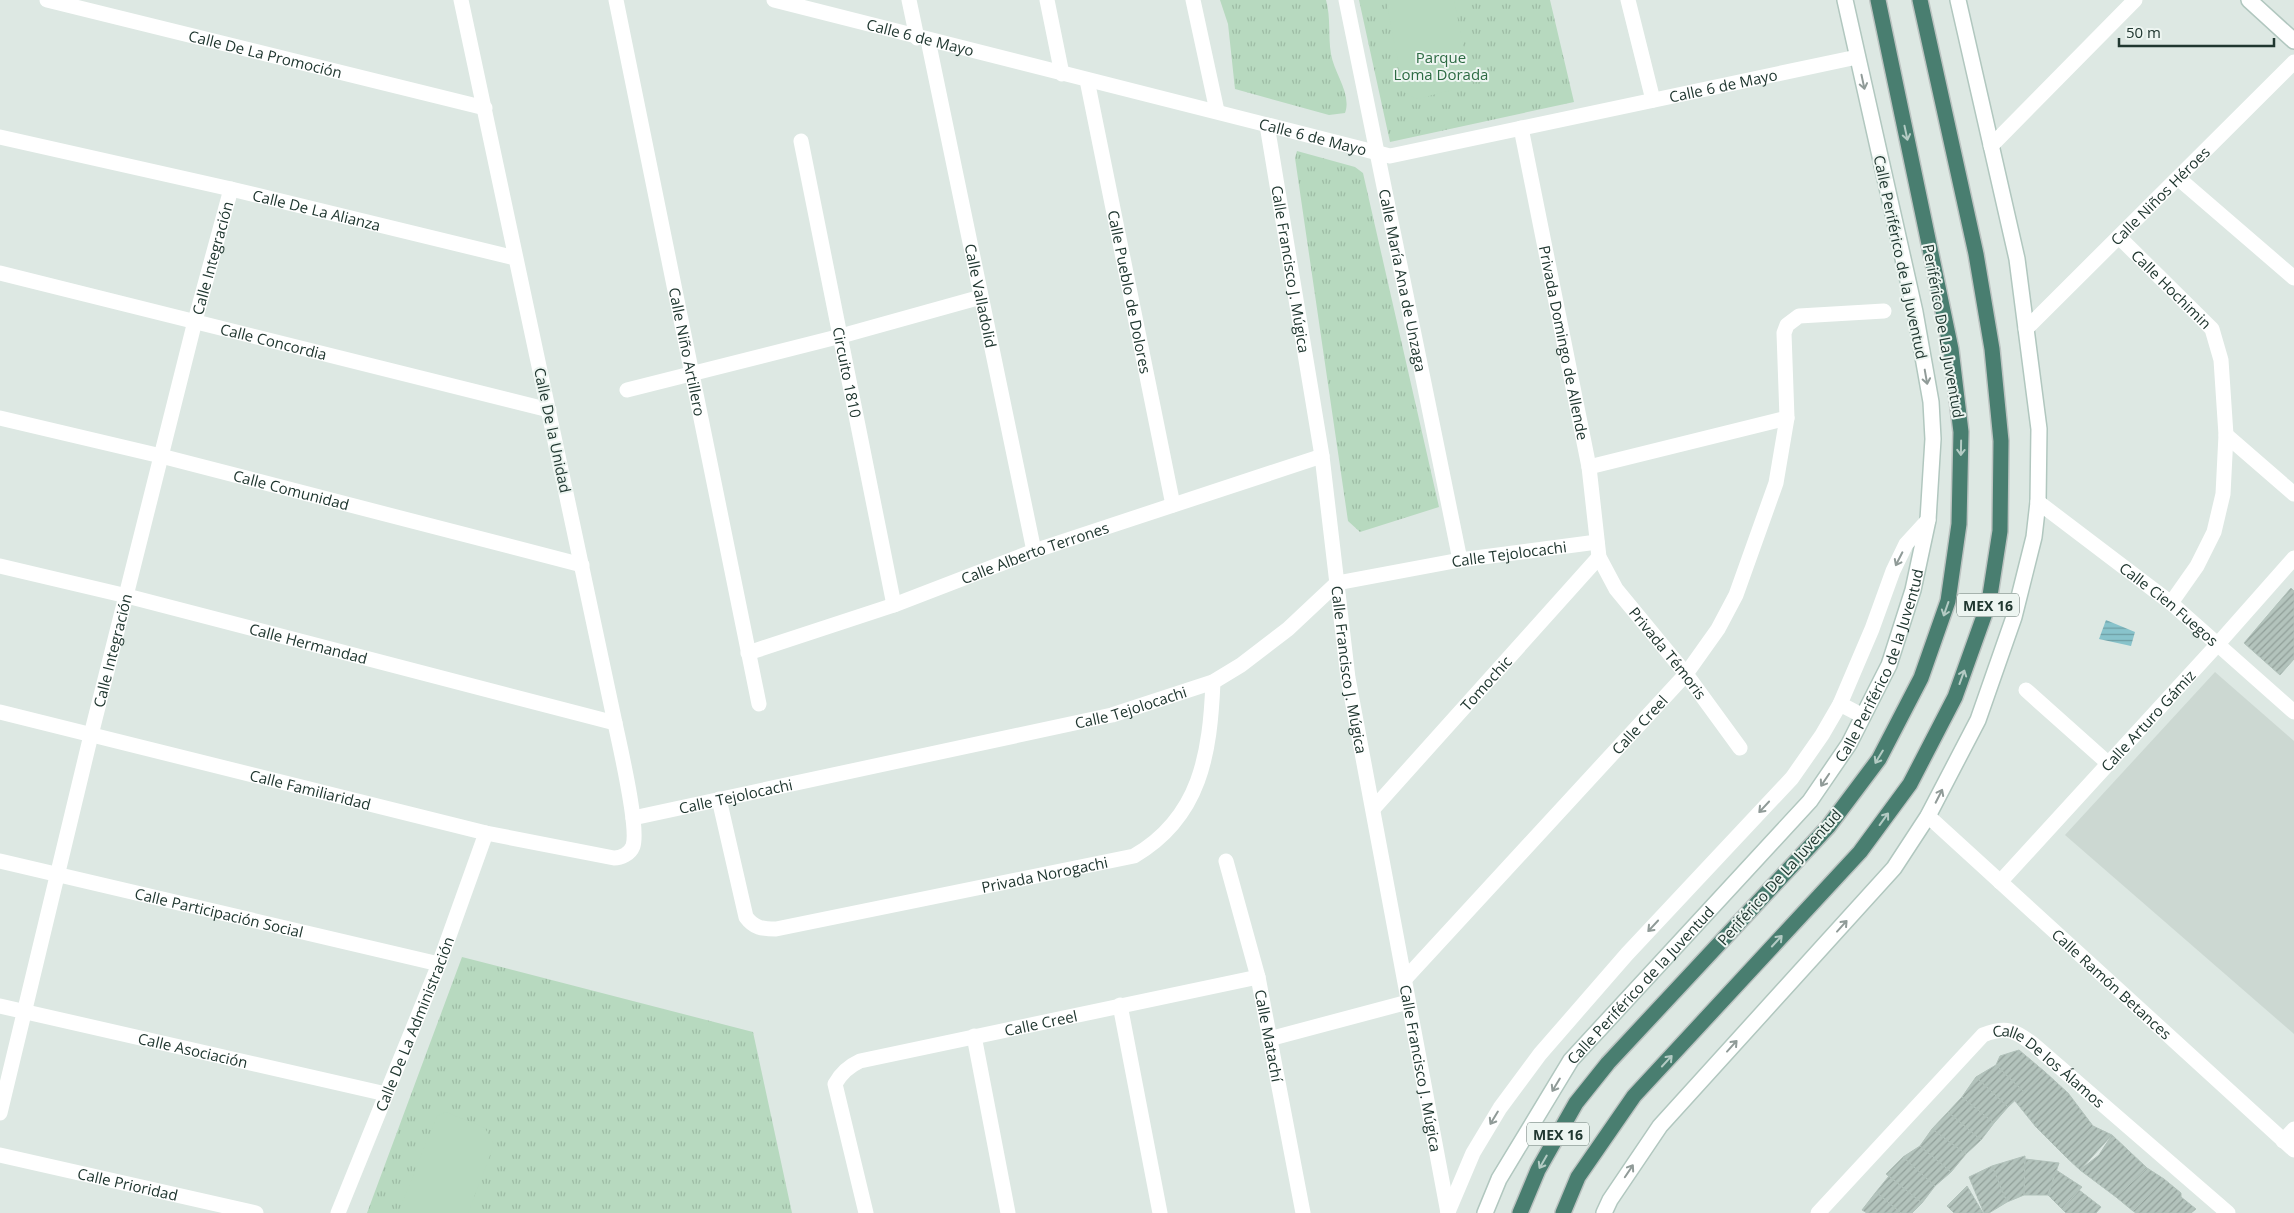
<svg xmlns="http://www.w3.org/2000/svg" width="2294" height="1213" viewBox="0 0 2294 1213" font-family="'Open Sans',sans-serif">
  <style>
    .built { fill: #ccd8d2 }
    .park { fill: url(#park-tufts) }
    .pitch { fill: #b7d9bf }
    .water { fill: url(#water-rules) }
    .building { fill: url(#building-hatch); stroke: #b1c1ba }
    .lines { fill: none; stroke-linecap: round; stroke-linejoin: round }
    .secondary-casing { stroke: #b1c7bf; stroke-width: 18 }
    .trunk-casing { stroke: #bcc3c1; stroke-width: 18 }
    .minor { stroke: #fff; stroke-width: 15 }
    .tertiary { stroke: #fff; stroke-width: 15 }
    .secondary { stroke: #fff; stroke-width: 15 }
    .trunk { stroke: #497e70; stroke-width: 15 }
    .oneway { stroke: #909b98 }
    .oneway2 { stroke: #b4cbc4 }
    .labels { text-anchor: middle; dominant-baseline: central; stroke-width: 4; stroke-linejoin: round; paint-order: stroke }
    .shield { fill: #edf5f1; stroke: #5e706a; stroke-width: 1 }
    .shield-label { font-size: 14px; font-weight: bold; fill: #203730 }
    .street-label { font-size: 15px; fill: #203730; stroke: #edf5f1 }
    .park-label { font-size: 15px; fill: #2d6b43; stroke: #edf5f1 }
  </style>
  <defs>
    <pattern id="park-tufts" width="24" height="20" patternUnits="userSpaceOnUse" patternTransform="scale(1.25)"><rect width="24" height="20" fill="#b7d9bf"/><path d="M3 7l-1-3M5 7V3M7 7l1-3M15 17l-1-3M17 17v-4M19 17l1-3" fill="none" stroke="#9dbba4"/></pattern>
    <pattern id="water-rules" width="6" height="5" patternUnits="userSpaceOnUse" patternTransform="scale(1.25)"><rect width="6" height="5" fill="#88c3cb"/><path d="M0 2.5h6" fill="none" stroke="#6f9fa5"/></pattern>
    <pattern id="building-hatch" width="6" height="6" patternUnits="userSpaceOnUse" patternTransform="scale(1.25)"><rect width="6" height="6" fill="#b3c3bc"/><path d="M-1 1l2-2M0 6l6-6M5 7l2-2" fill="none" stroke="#919f99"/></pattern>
  </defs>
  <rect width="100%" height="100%" fill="#dde8e3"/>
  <path class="built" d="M2215,672L2294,741V1034L2065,835Z"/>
  <path class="park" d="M1220,0H1326C1331,18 1328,36 1331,54C1334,73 1352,94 1345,113L1329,115L1235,89L1228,24Z
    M1359,0H1550L1574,102L1390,142Z
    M1297,151L1355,167L1363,173L1439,507L1360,532L1348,521L1295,158Z
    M462,957L753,1032L792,1213H367Z"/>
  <path class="pitch" d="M1386,0H1454L1469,74L1464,87L1417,99L1404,92Z
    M446,1112L485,1128L494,1145L468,1213H398L437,1116Z"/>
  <path class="water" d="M2106,620L2135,632L2131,646L2099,639Z"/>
  <path class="building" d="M2291,588L2294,591V659L2280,675L2244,643Z
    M2019,1050L2045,1072L2024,1092L1996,1065L2000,1056Z
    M1996,1065L2024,1092L2008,1107L1976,1077Z
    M2045,1072L2068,1093L2036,1127L2015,1101Z
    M1976,1077L2008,1107L1994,1123L1962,1097Z
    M2068,1093L2093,1126L2066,1157L2036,1127Z
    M1962,1097L1994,1123L1981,1140L1948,1112Z
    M1948,1112L1981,1140L1966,1154L1932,1129Z
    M2093,1126L2112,1135L2080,1170L2066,1157Z
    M1932,1129L1966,1154L1951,1172L1920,1146Z
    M2112,1135L2147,1168L2116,1197L2080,1170L2099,1155Z
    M1920,1146L1951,1172L1935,1186L1903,1157Z
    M2025,1156L2024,1195L2007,1202L1992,1166Z
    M1903,1157L1935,1186L1922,1203L1886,1174Z
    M2025,1159L2059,1163L2048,1195H2024Z
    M1992,1166L2007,1202L1989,1213H1984L1969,1177Z
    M2147,1168L2164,1179L2133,1211L2116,1197Z
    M2056,1170L2082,1187L2062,1209L2048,1195Z
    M1889,1176L1922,1203L1912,1213H1901L1876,1192Z
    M2164,1179L2181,1193V1197L2164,1213H2136L2133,1211Z
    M1967,1186L1983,1213H1954L1947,1206Z
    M2079,1190L2101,1207L2096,1213H2066L2062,1209Z
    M1876,1192L1901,1213H1867L1862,1210Z
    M2181,1197L2196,1209L2191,1213H2164Z"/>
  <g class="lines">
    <g class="secondary-casing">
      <g id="secondary">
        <path d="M2249,0L2294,41"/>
        <path id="s33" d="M1485,1213L1499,1179L1571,1060L1810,801L1849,744L1889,665L1913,590L1928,520L1933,439L1931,402L1915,312L1845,0"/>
        <path d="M1604,1213L1610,1200L1660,1126L1894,868L1928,816L1978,720L2014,617L2034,537L2038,502L2039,429L2017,259L1958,0"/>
      </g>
    </g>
    <g class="trunk-casing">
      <path id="trunk" d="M1520,1213L1538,1170L1576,1103L1608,1063L1828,827L1879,759L1921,678L1948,601L1959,524L1961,432L1951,349L1878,0
        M1563,1213L1578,1177L1634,1096L1860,852L1910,784L1955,697L1989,602L2000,531L2001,441L1992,349L1976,254L1920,0"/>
    </g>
    <g class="minor">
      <path id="s1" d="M47,0L485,108"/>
      <path id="s2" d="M616,0L759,704"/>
      <path d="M909,0L917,38"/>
      <path d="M1047,0L1062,74"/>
      <path d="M1193,0L1217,111"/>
      <path id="s3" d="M1346,0L1460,560"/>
      <path d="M1628,0L1653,100"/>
      <path id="s4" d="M928,40L1034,551"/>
      <path id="s5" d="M1087,80L1173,505"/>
      <path id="s6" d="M1267,125L1322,456L1348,678L1448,1213"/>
      <path id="s7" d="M1521,128L1589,467L1599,557L1616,589L1686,674L1740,748"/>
      <path id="s8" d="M0,137L231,189L515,258"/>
      <path id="s9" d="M801,141L894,605"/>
      <path d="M1991,146L2135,0"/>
      <path d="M2178,178L2294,278"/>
      <path id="s10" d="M2119,237L2212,329L2221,360L2226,435L2223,494L2214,532L2197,566L2171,603"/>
      <path id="s11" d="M0,273L549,410"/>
      <path id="s12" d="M2026,329L2294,62"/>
      <path d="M627,390L841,336L981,297"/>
      <path id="s13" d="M0,418L161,456L582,565"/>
      <path d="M2226,435L2294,494"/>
      <path d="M1589,467L1787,418"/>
      <path id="s14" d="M2038,502L2171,603L2294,712"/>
      <path id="s15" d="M0,566L127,596L615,723"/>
      <path id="s16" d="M748,653L894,605L1034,551L1322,456"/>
      <path d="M2026,690L2109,764"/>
      <path d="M1840,704L1863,716"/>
      <path id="s17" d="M0,712L486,833L614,858C621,858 630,854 633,846C639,827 620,747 615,723L461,0"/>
      <path id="s18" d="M719,799L746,917C754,928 762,929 776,929L1134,856C1201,817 1210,753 1213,682"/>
      <path id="s19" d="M1373,809L1599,557"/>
      <path id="s20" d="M1928,816L2294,1150"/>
      <path id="s21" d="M633,818L1112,715L1213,682L1241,665L1288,629L1337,583L1460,560L1597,542"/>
      <path id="s22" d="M0,861L439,964"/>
      <path id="s23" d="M1226,861L1258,977L1303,1213"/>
      <path id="s24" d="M2000,882L2217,645L2294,558"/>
      <path id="s25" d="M1405,979L1686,674L1718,629L1736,595L1776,483L1787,418L1784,333L1787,325L1799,316L1884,311"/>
      <path d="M1120,1005L1160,1213"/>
      <path id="s26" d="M0,1006L386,1094"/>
      <path d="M974,1036L1008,1213"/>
      <path d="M1269,1039L1408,1002"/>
      <path id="s27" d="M0,1113L91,735L195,321L231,189"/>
      <path d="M2283,1141L2294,1129"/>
      <path id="s28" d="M0,1155L256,1213"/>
      <path d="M1448,1212L1473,1153L1500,1108L1540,1054L1627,954L1792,778L1822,735L1840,704L1872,629L1893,571L1906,544L1928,520"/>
      <path id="s29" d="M338,1213L439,964L486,833"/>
      <path id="s30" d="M866,1213L835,1084C841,1073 849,1066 860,1061L1258,977"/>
      <path id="s31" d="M1818,1213L1983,1035C2006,1026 2015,1030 2034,1045L2228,1213"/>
    </g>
    <path class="tertiary" id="s32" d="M774,0L1390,156L1857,57"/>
    <use href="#secondary" class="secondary"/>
    <use href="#trunk" class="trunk"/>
  </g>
  <defs><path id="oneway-shaft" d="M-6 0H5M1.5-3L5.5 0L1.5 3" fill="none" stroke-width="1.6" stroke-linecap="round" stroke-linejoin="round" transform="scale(1.25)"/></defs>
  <g class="oneway">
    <use href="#oneway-shaft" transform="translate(1863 82) rotate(78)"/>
    <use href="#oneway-shaft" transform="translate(1926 377) rotate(80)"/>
    <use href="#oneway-shaft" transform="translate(1899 559) rotate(117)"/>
    <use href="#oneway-shaft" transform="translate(1825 780) rotate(124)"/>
    <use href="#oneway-shaft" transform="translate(1939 796) rotate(-63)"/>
    <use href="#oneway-shaft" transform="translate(1764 807) rotate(133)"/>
    <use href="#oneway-shaft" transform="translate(1653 926) rotate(133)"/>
    <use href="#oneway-shaft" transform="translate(1842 926) rotate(-48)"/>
    <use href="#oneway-shaft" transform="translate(1732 1046) rotate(-48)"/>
    <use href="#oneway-shaft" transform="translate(1556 1085) rotate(121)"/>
    <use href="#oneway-shaft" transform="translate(1494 1118) rotate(121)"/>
    <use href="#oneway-shaft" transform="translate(1629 1171) rotate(-56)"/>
  </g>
  <g class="oneway2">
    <use href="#oneway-shaft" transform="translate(1906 133) rotate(78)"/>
    <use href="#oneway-shaft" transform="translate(1961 448) rotate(91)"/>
    <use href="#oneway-shaft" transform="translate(1946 609) rotate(109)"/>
    <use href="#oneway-shaft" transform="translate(1962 677) rotate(-70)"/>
    <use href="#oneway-shaft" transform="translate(1879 757) rotate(121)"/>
    <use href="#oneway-shaft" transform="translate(1884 819) rotate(-54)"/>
    <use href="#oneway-shaft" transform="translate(1777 941) rotate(-47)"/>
    <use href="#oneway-shaft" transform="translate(1667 1061) rotate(-47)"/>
    <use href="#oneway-shaft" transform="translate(1543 1162) rotate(120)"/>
  </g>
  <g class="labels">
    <g class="shield">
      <rect x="1957" y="593.5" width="62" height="23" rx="4"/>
      <rect x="1527" y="1122.5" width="62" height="23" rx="4"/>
    </g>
    <g class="shield-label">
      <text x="1988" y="605">MEX 16</text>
      <text x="1558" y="1134">MEX 16</text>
    </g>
    <g class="street-label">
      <text stroke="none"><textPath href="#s32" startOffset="151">Calle 6 de Mayo</textPath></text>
      <text stroke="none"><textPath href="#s1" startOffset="225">Calle De La Promoción</textPath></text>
      <text stroke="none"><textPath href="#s32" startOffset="976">Calle 6 de Mayo</textPath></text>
      <text stroke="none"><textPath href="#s32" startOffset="556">Calle 6 de Mayo</textPath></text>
      <text stroke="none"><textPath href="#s12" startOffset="189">Calle Niños Héroes</textPath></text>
      <text stroke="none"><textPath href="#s8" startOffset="325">Calle De La Alianza</textPath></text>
      <text transform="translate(1901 257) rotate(78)">Calle Periférico de la Juventud</text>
      <text stroke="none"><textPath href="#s27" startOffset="881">Calle Integración</textPath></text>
      <text stroke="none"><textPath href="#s6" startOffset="146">Calle Francisco J. Múgica</textPath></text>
      <text stroke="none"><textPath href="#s3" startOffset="286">Calle María Ana de Unzaga</textPath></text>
      <text stroke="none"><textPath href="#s10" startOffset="74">Calle Hochimin</textPath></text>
      <text stroke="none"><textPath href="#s5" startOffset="216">Calle Pueblo de Dolores</textPath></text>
      <text stroke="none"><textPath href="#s4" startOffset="261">Calle Valladolid</textPath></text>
      <text transform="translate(1944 331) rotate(80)">Periférico De La Juventud</text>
      <text stroke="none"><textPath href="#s11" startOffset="282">Calle Concordia</textPath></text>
      <text stroke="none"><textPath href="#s7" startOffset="219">Privada Domingo de Allende</textPath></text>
      <text stroke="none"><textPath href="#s2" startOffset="359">Calle Niño Artillero</textPath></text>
      <text stroke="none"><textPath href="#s9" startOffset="236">Circuito 1810</textPath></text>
      <text transform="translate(553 430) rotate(78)">Calle De la Unidad</text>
      <text stroke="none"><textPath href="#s13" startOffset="300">Calle Comunidad</textPath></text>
      <text stroke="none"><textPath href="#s16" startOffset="304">Calle Alberto Terrones</textPath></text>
      <text stroke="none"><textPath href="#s21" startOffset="930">Calle Tejolocachi</textPath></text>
      <text stroke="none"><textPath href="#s14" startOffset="166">Calle Cien Fuegos</textPath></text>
      <text stroke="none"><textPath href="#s15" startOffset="318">Calle Hermandad</textPath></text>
      <text stroke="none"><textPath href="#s27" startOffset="476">Calle Integración</textPath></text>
      <text stroke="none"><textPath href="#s7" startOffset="555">Privada Témoris</textPath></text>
      <text stroke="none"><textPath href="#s33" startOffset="682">Calle Periférico de la Juventud</textPath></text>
      <text stroke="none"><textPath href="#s6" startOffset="551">Calle Francisco J. Múgica</textPath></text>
      <text stroke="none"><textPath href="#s19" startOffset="169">Tomochic</textPath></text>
      <text stroke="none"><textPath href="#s21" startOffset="510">Calle Tejolocachi</textPath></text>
      <text stroke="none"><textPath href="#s24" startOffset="219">Calle Arturo Gámiz</textPath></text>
      <text stroke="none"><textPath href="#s25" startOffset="346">Calle Creel</textPath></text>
      <text stroke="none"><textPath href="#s17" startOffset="320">Calle Familiaridad</textPath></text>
      <text stroke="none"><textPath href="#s21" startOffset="105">Calle Tejolocachi</textPath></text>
      <text stroke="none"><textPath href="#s18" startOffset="429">Privada Norogachi</textPath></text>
      <text transform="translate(1779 877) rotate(-48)">Periférico De La Juventud</text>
      <text stroke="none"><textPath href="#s22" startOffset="225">Calle Participación Social</textPath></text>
      <text stroke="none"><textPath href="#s20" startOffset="249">Calle Ramón Betances</textPath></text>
      <text stroke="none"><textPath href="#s33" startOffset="278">Calle Periférico de la Juventud</textPath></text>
      <text stroke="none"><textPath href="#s30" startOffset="352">Calle Creel</textPath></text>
      <text stroke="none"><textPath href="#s29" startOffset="204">Calle De La Administración</textPath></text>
      <text stroke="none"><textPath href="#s23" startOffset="180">Calle Matachí</textPath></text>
      <text stroke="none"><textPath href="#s26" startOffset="198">Calle Asociación</textPath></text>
      <text stroke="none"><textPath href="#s6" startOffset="956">Calle Francisco J. Múgica</textPath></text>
      <text stroke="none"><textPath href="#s31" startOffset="321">Calle De los Álamos</textPath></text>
      <text stroke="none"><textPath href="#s28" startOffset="131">Calle Prioridad</textPath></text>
    </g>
    <g class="park-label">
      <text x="1441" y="57">Parque<tspan x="1441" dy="17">Loma Dorada</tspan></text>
    </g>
  </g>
  <path d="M2119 38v8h155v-8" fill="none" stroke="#203730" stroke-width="2.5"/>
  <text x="2126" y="38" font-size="15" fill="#203730" stroke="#edf5f1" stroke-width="4" paint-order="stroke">50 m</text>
</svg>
